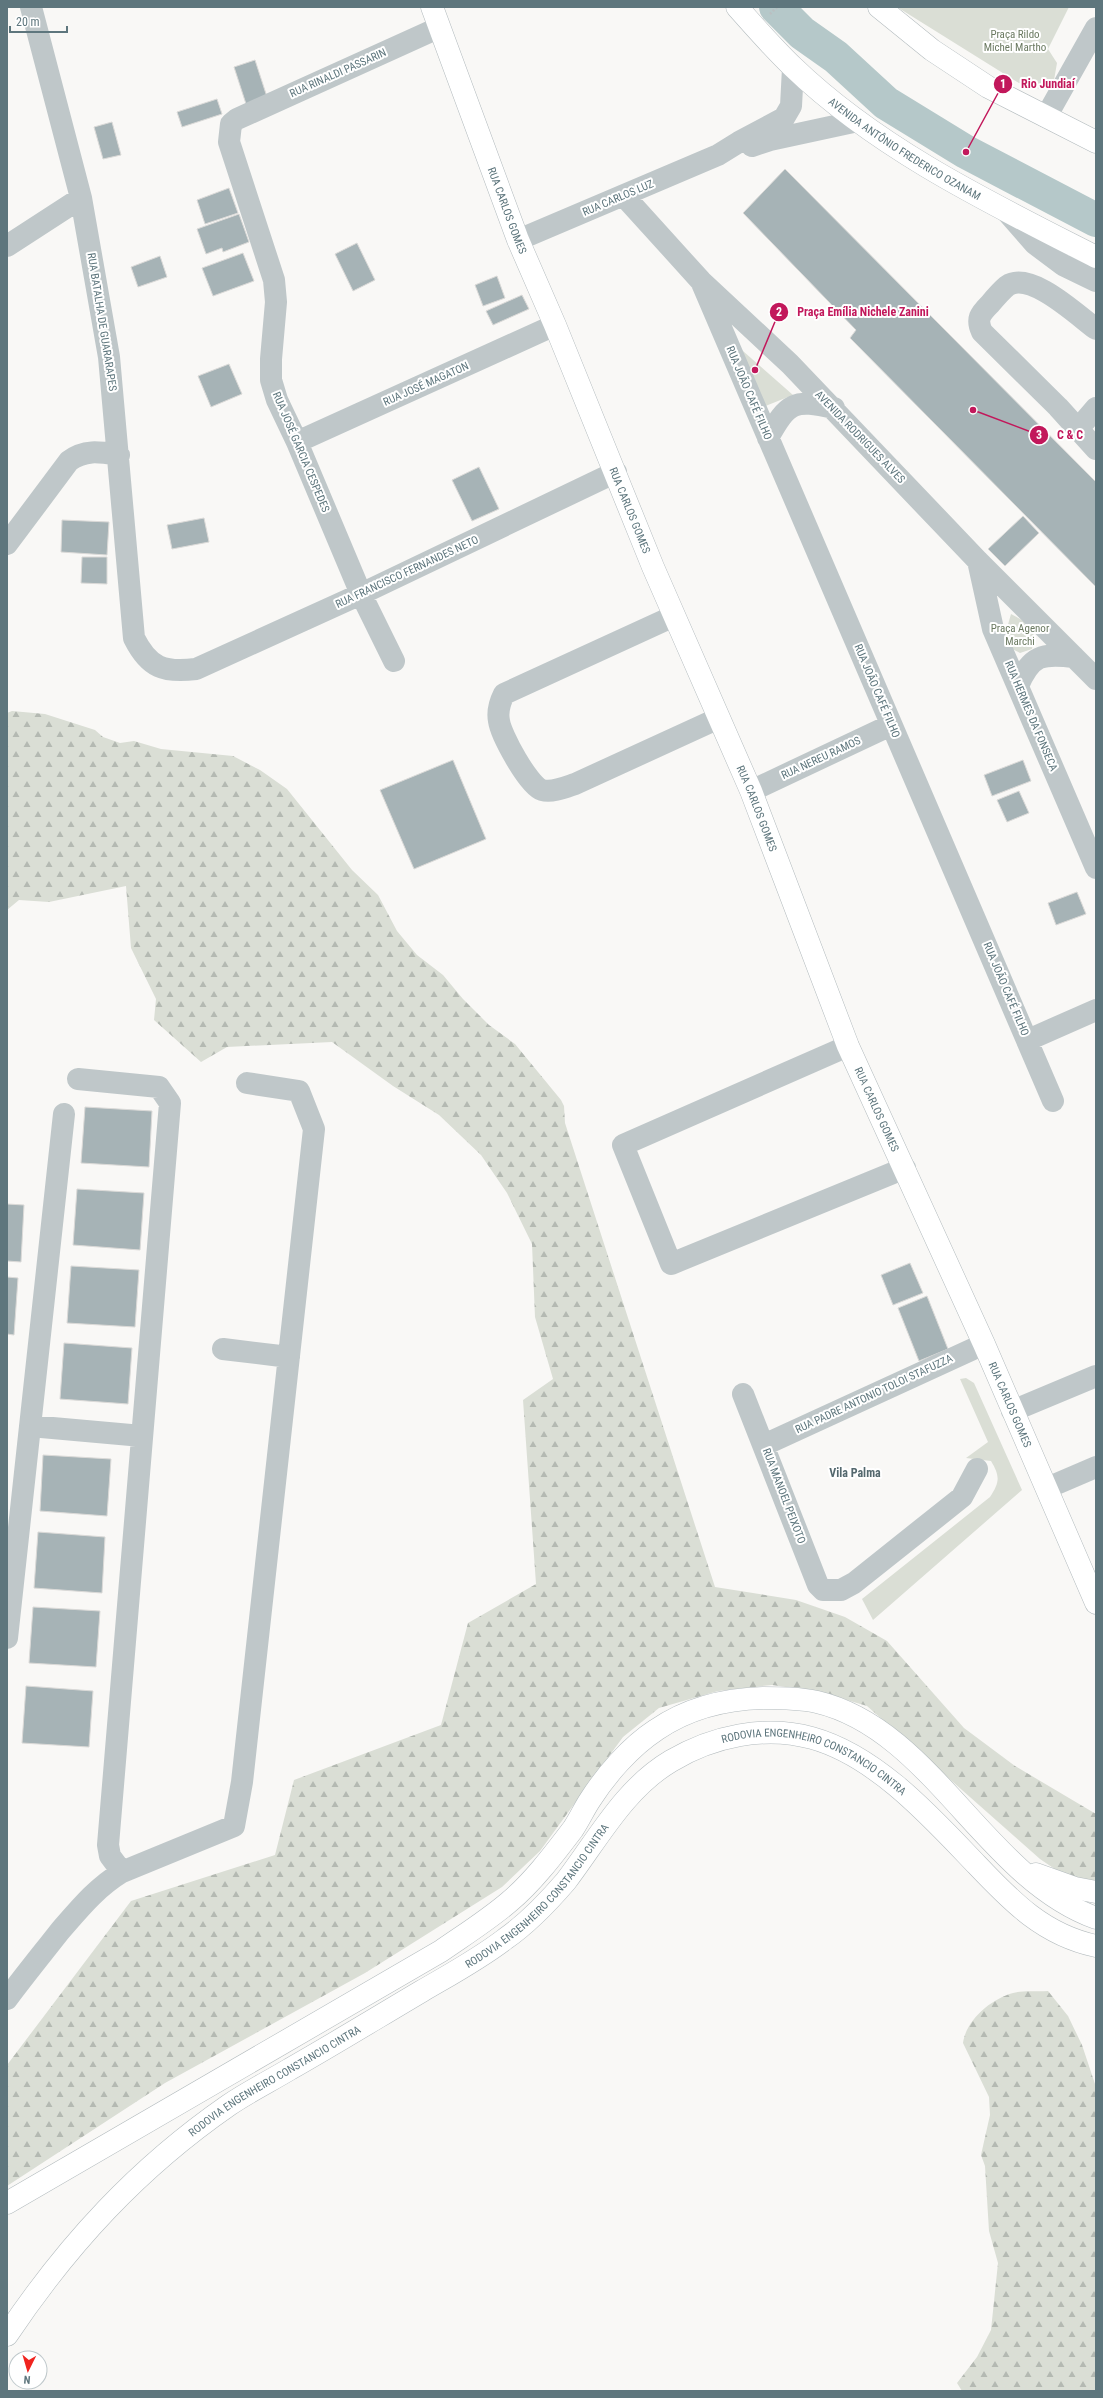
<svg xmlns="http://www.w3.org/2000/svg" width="1103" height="2398" viewBox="0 0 1103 2398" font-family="'Roboto Condensed',sans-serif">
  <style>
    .forest { fill: url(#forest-firs) }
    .green { fill: #daded5 }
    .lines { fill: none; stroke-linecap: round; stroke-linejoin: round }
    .river { stroke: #b5c8c9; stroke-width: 34 }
    .building { fill: #a6b3b6; stroke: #dbdad8 }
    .major-casing { stroke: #b3bbbe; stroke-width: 23 }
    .path { stroke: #babfc1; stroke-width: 2.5; stroke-dasharray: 2 2; stroke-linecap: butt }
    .minor { stroke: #bfc7c9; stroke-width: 22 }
    .major { stroke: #fff; stroke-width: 22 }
    .labels { text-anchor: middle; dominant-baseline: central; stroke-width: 4; stroke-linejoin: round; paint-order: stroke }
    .park-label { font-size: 11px; fill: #6b7a61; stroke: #fff }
    .street-label { font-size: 11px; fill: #5e767d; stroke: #fff }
    .neighbourhood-label { font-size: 12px; font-weight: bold; fill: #54686e; stroke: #fff }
    .leader { fill: none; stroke: #c2185b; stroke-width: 1.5 }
    .callout-dot { fill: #c2185b; stroke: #fff; stroke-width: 1.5 }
    .mark-label { font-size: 12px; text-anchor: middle; font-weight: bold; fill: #fff }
    .callout-label { font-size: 12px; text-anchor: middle; font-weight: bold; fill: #c2185b; stroke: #fff; stroke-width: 4; stroke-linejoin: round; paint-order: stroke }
  </style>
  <defs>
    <pattern id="forest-firs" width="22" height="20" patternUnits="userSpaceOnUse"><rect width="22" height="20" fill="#daded5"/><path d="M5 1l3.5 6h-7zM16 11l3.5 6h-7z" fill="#b4b9b2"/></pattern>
  </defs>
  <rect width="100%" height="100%" fill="#f9f8f6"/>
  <path class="forest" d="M12,711L45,714L95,730L103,737L120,743L134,741L161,749L233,756L260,770L287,789L352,870L378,895L397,931L417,955L443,975L463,999L489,1025L515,1044L561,1100L564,1106L565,1123L715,1587L796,1600L845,1617L887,1641L964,1728L1015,1766L1096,1814V1881L1068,1878L1040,1859L867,1706L820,1692L772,1685L718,1691L659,1708L623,1737L540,1851L502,1887L365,1973L165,2083L7,2186V2065L131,1901L275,1855L294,1780L441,1725L468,1623L536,1584L523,1400L553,1379L535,1317L532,1244L507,1193L481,1155L439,1115L393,1086L332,1042L227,1047L201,1062L154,1020L156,999L131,948L126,886L49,902L19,900L7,910V713Z
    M1048,1991L1068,2016L1082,2045L1096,2087V2391H962L957,2383L977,2357L991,2330L998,2263L989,2231L985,2166L981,2155L990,2115L989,2097L963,2043C966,2020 991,1999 1013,1993C1024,1990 1037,1992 1048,1991Z"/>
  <path class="green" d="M897,7H1069L1048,49L1057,63L1053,86L1040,89L1019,83Z
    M735,344L793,395L763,407Z
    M1011,614L1031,625L1034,637L1032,649L1020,653L1007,646V628Z
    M966,1378L974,1383L1022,1490L873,1620L862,1599L990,1497C1000,1482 1000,1476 991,1461L966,1458L988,1442L960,1379Z"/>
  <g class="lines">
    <path class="river" d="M776,7L802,33L836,57L886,103L966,152L1096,220"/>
  </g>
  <path class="building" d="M255,60L268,100L247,107L234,67Z
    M217,99L222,114L182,127L177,112Z
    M112,122L121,155L103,159L94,127Z
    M785,169L1096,482V587L850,338L856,330L743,213Z
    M229,188L238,213L205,224L197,200Z
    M239,214L249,242L223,252L222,248L206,254L197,229Z
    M357,243L375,280L353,291L335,254Z
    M243,253L254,281L213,296L202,268Z
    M160,256L167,277L138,287L131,267Z
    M497,276L505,298L483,306L475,285Z
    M522,295L529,309L493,325L486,311Z
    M229,364L242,394L211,407L198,376Z
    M479,467L499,509L472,521L452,480Z
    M1023,516L1039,533L1005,566L988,549Z
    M204,518L209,542L172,549L167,525Z
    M62,520L109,522L107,555L61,552Z
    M82,557H107V584L81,583Z
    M453,760L486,839L414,869L380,790Z
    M1023,760L1031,781L992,796L984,775Z
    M1019,791L1029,813L1007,822L997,800Z
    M1077,892L1086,914L1056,925L1048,903Z
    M85,1107L152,1111L149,1167L81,1163Z
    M77,1189L144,1193L140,1250L73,1245Z
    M7,1204L24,1205L21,1262L7,1261Z
    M910,1263L923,1293L893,1305L881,1275Z
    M71,1266L139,1270L135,1327L67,1323Z
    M7,1277L18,1278L14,1335L7,1334Z
    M927,1296L948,1349L919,1361L898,1308Z
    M64,1343L132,1348L128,1404L60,1399Z
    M43,1455L111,1459L107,1516L40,1511Z
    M38,1532L105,1537L102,1593L34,1588Z
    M33,1607L100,1611L96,1667L29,1663Z
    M26,1686L93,1691L89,1747L22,1743Z"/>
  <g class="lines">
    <g class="major-casing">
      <g id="major">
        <path id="s1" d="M432,7L518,240L555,325L653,567L751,791L848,1046L984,1344L1096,1603"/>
        <path id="s2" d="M737,7C755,27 773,48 793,67C878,149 992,204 1096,257"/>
        <path d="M879,7L932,50L988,87L1096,142"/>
        <path d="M1036,1874L1075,1888L1096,1892"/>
        <path d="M7,2203L441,1951C464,1935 488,1920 509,1902C533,1882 554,1854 573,1829C579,1820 584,1809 590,1800C606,1775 630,1747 656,1730C688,1708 724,1699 763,1698C781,1698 799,1698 817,1702C932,1729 985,1878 1096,1918"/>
        <path id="s3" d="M7,2335C68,2244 138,2168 229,2105C248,2092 270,2081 290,2069C334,2044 378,2017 422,1991C451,1974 479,1959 505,1939C528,1923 548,1902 566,1881C598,1839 624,1789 671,1761C713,1736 765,1725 812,1738C877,1756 932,1818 977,1865C1012,1902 1044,1935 1096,1946"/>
      </g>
    </g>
    <path class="path" d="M770,14L777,7"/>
    <path class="minor" d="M31,7L81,198L109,357L134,638C149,668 164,673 196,669L361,594L616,472
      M1046,117L1096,28
      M752,146L770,140L858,121
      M624,196L701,281L790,364L978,561L1096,679
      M1007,212L1035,244L1063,265L1096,281
      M518,240L718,155L739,142L784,118L791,106L793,68
      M7,246L81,198
      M701,281L1053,1101
      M1096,329C1077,315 1030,270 1007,286C1001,291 995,298 990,304C980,314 976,319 982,332L1058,407L1096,449
      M1078,429L1096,408
      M768,438C788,402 794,399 834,408
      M297,442L555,325
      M7,544L69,461C85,449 100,452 119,455
      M978,561L993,629L1096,868
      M674,616L504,694C500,702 497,711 499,721C501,735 528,785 542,790C552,793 566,787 575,784L719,718
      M394,661L361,594L297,442L277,400L271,380V359L276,302L274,280L229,142L231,124L237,119L438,28
      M1018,686C1031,655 1042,653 1074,657
      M751,791L891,725
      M1028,1040L1096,1010
      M848,1046L623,1145L671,1264L905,1168
      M78,1079L159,1087L170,1103L108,1845L110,1856L122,1872
      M223,1349L289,1357
      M743,1394L818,1585L823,1590H841L854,1583L962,1497L977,1469
      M1012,1411L1096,1376
      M30,1426L142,1436
      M764,1445L984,1344
      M1047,1488L1096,1467
      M7,1638L64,1114
      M7,1999C24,1976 42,1954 60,1931C80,1908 96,1888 122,1872L234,1826L242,1782L314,1129L299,1091L247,1083"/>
    <use href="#major" class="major"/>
  </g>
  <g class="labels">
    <g class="park-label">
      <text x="1015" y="34">Praça Rildo<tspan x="1015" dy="13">Michel Martho</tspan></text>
      <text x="1020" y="628">Praça Agenor<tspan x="1020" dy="13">Marchi</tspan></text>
    </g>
    <g class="street-label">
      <text transform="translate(338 73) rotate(-24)">RUA RINALDI PASSARIN</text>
      <text stroke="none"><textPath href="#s2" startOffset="221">AVENIDA ANTÔNIO FREDERICO OZANAM</textPath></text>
      <text transform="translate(618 198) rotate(-23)">RUA CARLOS LUZ</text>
      <text stroke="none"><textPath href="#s1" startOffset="217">RUA CARLOS GOMES</textPath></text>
      <text transform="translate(102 322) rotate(81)">RUA BATALHA DE GUARARAPES</text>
      <text transform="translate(426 384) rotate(-24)">RUA JOSÉ MAGATON</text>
      <text transform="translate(749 393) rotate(67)">RUA JOÃO CAFÉ FILHO</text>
      <text transform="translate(860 437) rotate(46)">AVENIDA RODRIGUES ALVES</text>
      <text transform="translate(301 452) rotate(67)">RUA JOSÉ GARCIA CESPEDES</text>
      <text stroke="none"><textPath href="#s1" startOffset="541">RUA CARLOS GOMES</textPath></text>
      <text transform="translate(407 572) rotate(-25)">RUA FRANCISCO FERNANDES NETO</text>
      <text transform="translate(877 691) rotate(67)">RUA JOÃO CAFÉ FILHO</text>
      <text transform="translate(1031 716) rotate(67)">RUA HERMES DA FONSECA</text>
      <text transform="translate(821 758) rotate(-25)">RUA NEREU RAMOS</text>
      <text stroke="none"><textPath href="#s1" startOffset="865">RUA CARLOS GOMES</textPath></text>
      <text transform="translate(1006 989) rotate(67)">RUA JOÃO CAFÉ FILHO</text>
      <text stroke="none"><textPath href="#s1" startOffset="1189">RUA CARLOS GOMES</textPath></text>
      <text transform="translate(874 1394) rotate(-25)">RUA PADRE ANTONIO TOLOI STAFUZZA</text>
      <text stroke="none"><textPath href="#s1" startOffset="1513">RUA CARLOS GOMES</textPath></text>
      <text transform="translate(784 1496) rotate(69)">RUA MANOEL PEIXOTO</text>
      <text stroke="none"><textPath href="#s3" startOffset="1044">RODOVIA ENGENHEIRO CONSTANCIO CINTRA</textPath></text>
      <text stroke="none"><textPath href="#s3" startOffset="697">RODOVIA ENGENHEIRO CONSTANCIO CINTRA</textPath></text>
      <text stroke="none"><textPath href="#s3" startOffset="373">RODOVIA ENGENHEIRO CONSTANCIO CINTRA</textPath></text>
    </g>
    <g class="neighbourhood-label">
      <text x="855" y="1473">Vila Palma</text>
    </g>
  </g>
  <path class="leader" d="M966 152L1003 84M755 370L779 312M973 410L1039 435"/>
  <g class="callout-dot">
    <circle cx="966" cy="152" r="4"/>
    <circle cx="755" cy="370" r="4"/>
    <circle cx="973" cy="410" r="4"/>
    <circle cx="1003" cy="84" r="10"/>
    <circle cx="779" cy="312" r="10"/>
    <circle cx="1039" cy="435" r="10"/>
  </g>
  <g class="mark-label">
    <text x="1003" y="88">1</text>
    <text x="779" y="316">2</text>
    <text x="1039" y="439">3</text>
  </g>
  <g class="callout-label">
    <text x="1048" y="88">Rio Jundiaí</text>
    <text x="863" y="316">Praça Emília Nichele Zanini</text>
    <text x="1070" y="439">C &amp; C</text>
  </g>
  <rect width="1103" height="2398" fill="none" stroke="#5e767d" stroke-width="16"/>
  <g transform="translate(28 2370) rotate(185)"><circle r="19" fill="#ffffff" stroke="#bfc8cb"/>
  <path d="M0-3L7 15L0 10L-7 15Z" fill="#f0241f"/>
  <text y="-6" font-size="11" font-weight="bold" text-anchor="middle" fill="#5e767d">N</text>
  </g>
  <path d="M10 26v6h57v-6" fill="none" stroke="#5e767d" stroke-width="2"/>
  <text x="16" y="26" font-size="12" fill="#5e767d" stroke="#ffffff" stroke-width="3" paint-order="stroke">20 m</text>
</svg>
